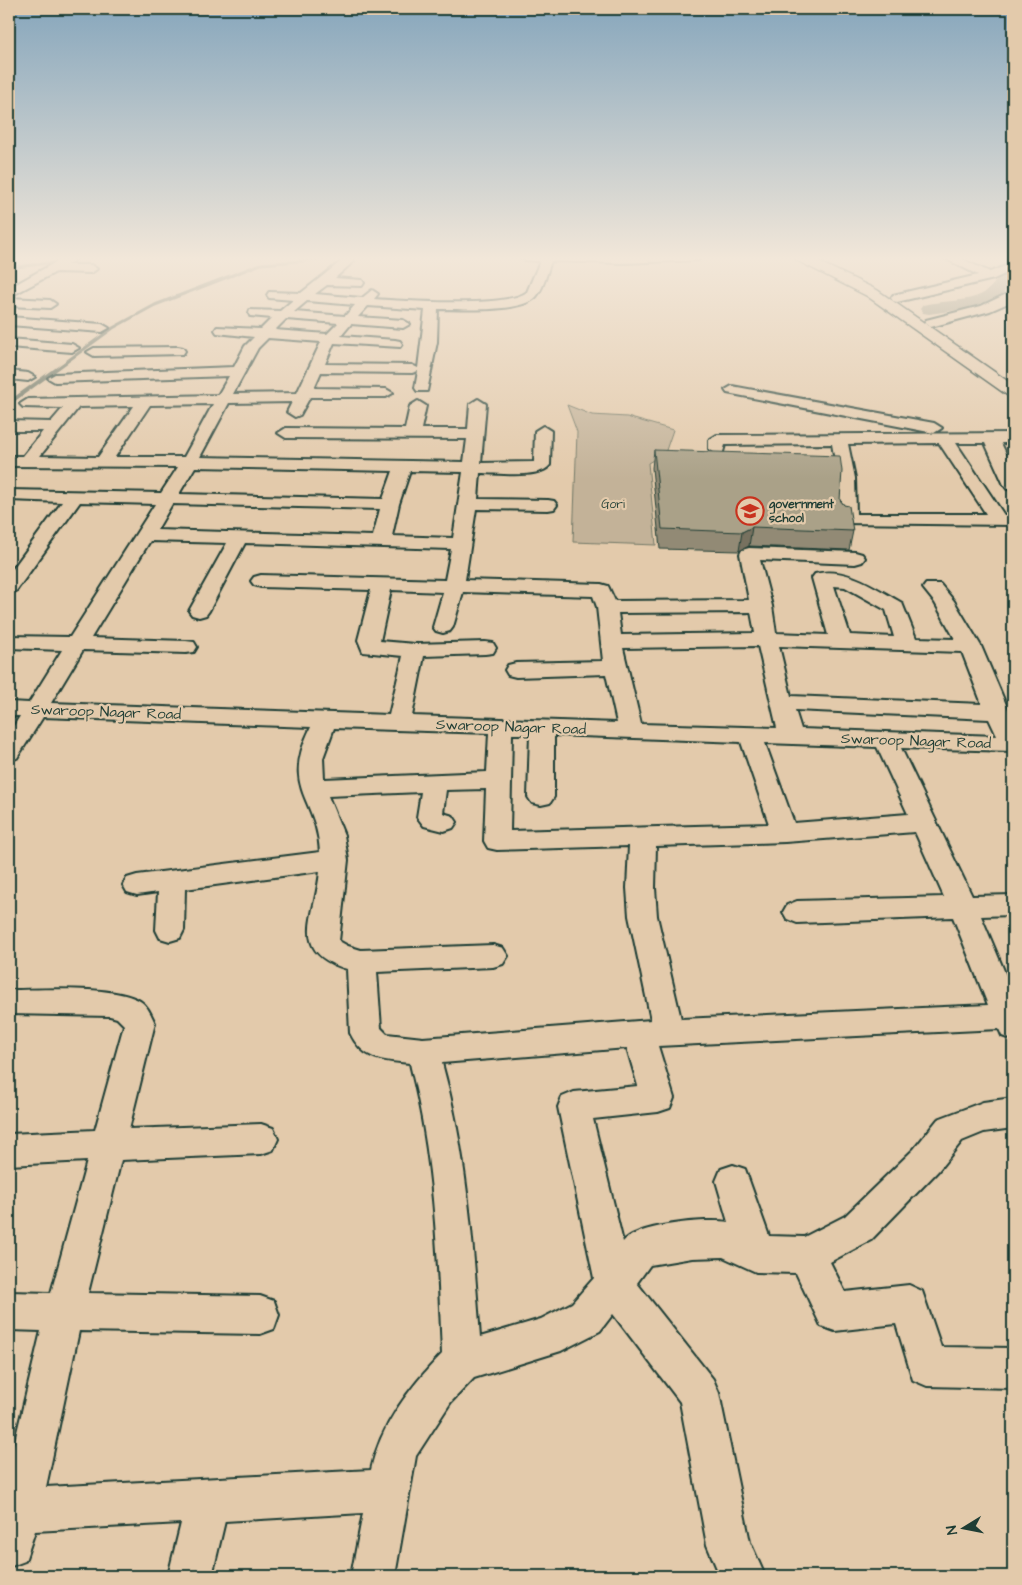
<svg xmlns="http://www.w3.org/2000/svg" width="1022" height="1585" viewBox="0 0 1022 1585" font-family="'Architects Daughter',sans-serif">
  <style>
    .green { fill: #c3b298; stroke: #717866 }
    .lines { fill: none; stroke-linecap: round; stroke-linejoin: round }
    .stream-far1 { stroke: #656f5e; stroke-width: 3 }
    .stream { stroke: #656f5e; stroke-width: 4 }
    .river { fill: #93917a; fill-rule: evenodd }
    .minor-casing { stroke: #1f3d34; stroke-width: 4 }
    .highway-casing { stroke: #1f3d34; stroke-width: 3 }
    .minor { fill: #e3caab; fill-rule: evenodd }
    .highway { fill: #e3caab; fill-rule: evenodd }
    .wall { fill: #928a75; stroke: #1f3d34 }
    .shaded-wall { fill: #77715f; stroke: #1f3d34 }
    .building { fill: #aaa188; stroke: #1f3d34 }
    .labels { text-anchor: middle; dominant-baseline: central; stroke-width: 4.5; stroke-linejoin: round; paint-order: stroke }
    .far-park-label { font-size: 12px; fill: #274339; stroke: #e3caab }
    .far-poi-label { font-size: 12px; font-weight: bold; fill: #1f3d34; stroke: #e3caab; text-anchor: start }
    .street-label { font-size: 15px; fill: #1f3d34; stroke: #e3caab }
  </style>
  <rect width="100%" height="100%" fill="#e3caab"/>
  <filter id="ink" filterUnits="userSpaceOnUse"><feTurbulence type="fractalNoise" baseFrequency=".02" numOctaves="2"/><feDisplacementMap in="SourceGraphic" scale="10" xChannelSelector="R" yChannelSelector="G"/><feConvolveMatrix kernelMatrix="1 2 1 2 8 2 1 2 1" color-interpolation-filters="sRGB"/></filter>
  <g filter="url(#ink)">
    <path class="green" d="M567,405L592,415L627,417L673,430L665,453L648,463L656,545L573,542L577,432Z"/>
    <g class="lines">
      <path class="stream-far1" d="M9,268L56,262L69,257
        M51,373L113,328L155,305L261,264L351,257"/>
      <path class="stream" d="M9,403L52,372"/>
      <path class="river" d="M1013,268V282L997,300L979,307L929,314L923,313L920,309L923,305C942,300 966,303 984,293C995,286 1000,271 1013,268Z"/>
      <g class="minor-casing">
        <path id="minor" d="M65,257H79L67,265H91L97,269L91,273L56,272L9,297V288Z
          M519,257H705L699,260L622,263L551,261C547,272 544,288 536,297C521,313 460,309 438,309L437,342L427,391H417L415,388L418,371L412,373L321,372L314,388L386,389L393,393L386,397H310L300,415L295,417L287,412L292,402L229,403L200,457L464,462L467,439L286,438L278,433L286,428L405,429L410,406L418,401L426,406L421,429H468L470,404L478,399L486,404L481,463L534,462L535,431L543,426L551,431L550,465C540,479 496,473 480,473L478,499L548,500L554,501L557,505L554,509L548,510L476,509L465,580L601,584L608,586L615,601L749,600L740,554L742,550L749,548L855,552L862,554L865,558L862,562L855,564L760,560L772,606L776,633L828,635L812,578L815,574C846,566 877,589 902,603L916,638L955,639L935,603L923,588L926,584H940L954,601L981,646L1013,721V751L901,748L972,896L1013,895V915L981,916L1013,992V1040L1002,1036L999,1029L658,1046L674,1098L670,1108L658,1112L593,1119L623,1242C635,1225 707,1218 728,1222L716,1181L721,1169L733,1165L745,1169L769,1236L804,1237L845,1216L914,1149L938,1119L983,1102L1013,1098V1128L984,1132L962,1141L938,1171L871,1240L830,1262L845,1292L909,1285L922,1291L941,1347L1013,1348V1388L927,1386L913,1380L896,1324L835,1331L821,1326L796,1273L756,1272L723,1257L692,1258L650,1265L637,1283L713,1379L719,1393L750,1542L765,1576H720L707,1545L680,1402L613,1314L600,1331L561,1351L474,1378L451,1402L416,1456L395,1576H351L363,1513L225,1521L212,1576H168L181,1523L35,1531L25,1561L9,1567V1466L41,1331L9,1330V1292L51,1293L87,1161L9,1165V1134L95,1130L124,1025L117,1018L110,1016L9,1014V990C40,990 114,985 140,1001C148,1006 151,1015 155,1023L129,1129L261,1124L273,1128L278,1139L273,1150L261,1154L121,1160L88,1293L260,1296L274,1301L279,1315L274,1329L260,1334L79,1331L46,1487L371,1470C380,1425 411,1386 442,1354C438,1258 435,1162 411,1068L410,1063C382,1060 364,1061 350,1033L347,969C288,951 316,917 320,871L185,889L184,930L180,938L170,941L160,938L156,930L158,892L137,895L127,892L123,885L127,878L137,875L320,852C317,796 280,790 311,727L43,717L17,758L9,761V734L20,716H9V702L29,703L62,650L9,648V636L70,637L155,504L80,502L16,591L9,593V574L62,502L9,500V490L161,493L178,467L9,466V456H23L43,431H9V421L51,422L63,408L23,407L20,404L28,399L218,395L229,376L55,382L48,378L55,374L234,367L245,346L254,337L217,333L215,330L217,327L261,329L272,318L250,316L249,313L250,310L280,311L293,300L269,298L267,295L269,292L301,293L344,259L348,258L354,261L335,278L362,280L364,283L362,286L327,285L315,294L362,298L372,290L378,294L374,299C403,301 507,308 527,292L540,261L525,260ZM307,301L355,305L345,316L294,312ZM368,306L425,310L418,368L412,365L325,364L334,343L400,347L402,344L400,341L395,340L341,336L351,324L403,328L410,324L403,320L358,317ZM286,319L338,323L327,334L275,330ZM268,338L321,342L297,393L233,394L258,348ZM213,404L184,457H115L150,405ZM134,406L98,457L40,456L79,407ZM195,467L393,471L383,499L179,494ZM410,471L463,472L453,538L392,536L399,504ZM172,504L380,509L373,536L157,530ZM150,541L227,543L189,611L192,615L199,617L206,615L209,611L245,543L451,549L445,580L261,575L254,577L251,581L254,585L261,587L371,590L358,640L363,652L403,656L389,715L51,703L83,650L186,653L194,652L197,647L194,642L186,641L91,638ZM834,586L845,587L886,610L894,637L850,635ZM391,590L443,592L433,627L436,631L443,633L450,631L453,627L463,592L593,596L597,607L603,661L516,663L508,665L505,670L508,675L516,677L606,674L617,723L412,716L424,656L485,654L493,653L496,648L493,643L485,642L415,644L380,641ZM751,612L755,633L621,635L618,613ZM758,646L777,728L641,724L623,648ZM779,646L962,652L982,704L791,696ZM795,710L989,719L997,736L801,729ZM334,728L489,733L487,772L324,779L323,758ZM512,734H530L528,797L532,803L541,805L550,803L554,797V735L741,742L769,824L510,831ZM765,743L877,747L908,814L794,823ZM486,789L484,841L488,848L497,850L629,846L627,888L629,916L651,1020L423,1038L387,1034L381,1028L377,972L493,967L503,964L508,956L503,948L493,945L361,950L348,946L339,941L348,860L344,835L328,796L421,792L417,817L424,826L444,831L453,828L457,822L453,816L443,813L446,790ZM915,832L944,897L797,901L787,905L783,912L787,919L797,923L953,917L988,1005L681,1019L657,916L655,888L656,846L785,842ZM627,1048L638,1086L574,1092L562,1097L558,1107L594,1278L572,1303L541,1319L480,1337C473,1244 467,1153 442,1063Z
          M815,257H837L835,259L815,261Z
          M942,257H957L990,272L1013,263V270L994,279L897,302L893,301L891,298L893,295L978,275Z
          M1013,291V301L990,311L931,327L924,323L926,320L981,306Z
          M9,298L50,300L56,304L50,308L9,306Z
          M9,317L102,324L109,328L102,332L9,325Z
          M9,339L72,344L79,348L72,352L9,347Z
          M178,347L183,348L185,351L183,354L94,356L87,352L94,348Z
          M9,371L28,373L35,377L28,381L9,379Z
          M732,386L934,423L942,428L934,433L727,393L725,390Z
          M1013,433V443H1001L1013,468V490L1007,489L1004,485L985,443H956L1004,515H1013V525L841,523L838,519V478L832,444L725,445L723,452L717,454L709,449V440L717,435ZM939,443L986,514H856L855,478L848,444Z"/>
      </g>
      <g class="highway-casing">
        <path id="highway" d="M794,257H809L877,290L1013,385V397L1007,395L867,296L796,260Z"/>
      </g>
      <use href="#minor" class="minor"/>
      <use href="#highway" class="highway"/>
    </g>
    <path class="wall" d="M654,450L840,500L844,505L853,531L849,550L749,546L739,551L660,549L652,468Z"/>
    <path class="shaded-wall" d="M752,527L749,546L739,551L742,532Z"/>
    <path class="building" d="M654,450L840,456L842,471L840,500L844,505L849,506L853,531L752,527L742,532L662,529Z"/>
  </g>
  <linearGradient id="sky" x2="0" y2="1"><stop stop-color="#86a6bc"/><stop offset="0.54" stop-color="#f2e7d9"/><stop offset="1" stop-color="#f2e7d9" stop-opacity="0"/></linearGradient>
  <rect width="1022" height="479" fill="url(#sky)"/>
  <defs>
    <g id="school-ring" transform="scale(1.4375)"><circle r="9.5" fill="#e3caab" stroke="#c8321e" stroke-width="1.5"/><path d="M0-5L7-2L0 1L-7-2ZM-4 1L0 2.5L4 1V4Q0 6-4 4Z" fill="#c8321e"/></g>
  </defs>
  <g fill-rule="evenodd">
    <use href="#school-ring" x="750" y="511"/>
  </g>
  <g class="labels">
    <g class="far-park-label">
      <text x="613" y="504">Gori</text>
    </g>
    <g class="far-poi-label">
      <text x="769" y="504">government<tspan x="769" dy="14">school</tspan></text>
    </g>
    <g class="street-label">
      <text transform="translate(106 712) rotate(2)">Swaroop Nagar Road</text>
      <text transform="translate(511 727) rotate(2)">Swaroop Nagar Road</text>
      <text transform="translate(916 741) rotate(2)">Swaroop Nagar Road</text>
    </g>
  </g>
  <rect width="1022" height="1585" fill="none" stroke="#e3caab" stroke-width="30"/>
  <rect x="15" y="15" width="992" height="1555" fill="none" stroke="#1f3d34" stroke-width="2" filter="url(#ink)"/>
  <g transform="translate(964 1528) rotate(260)" stroke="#e3caab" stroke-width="4" paint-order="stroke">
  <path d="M0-4L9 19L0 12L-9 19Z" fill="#1f3d34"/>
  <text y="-8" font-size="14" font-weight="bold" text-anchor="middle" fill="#1f3d34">N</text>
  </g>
</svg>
